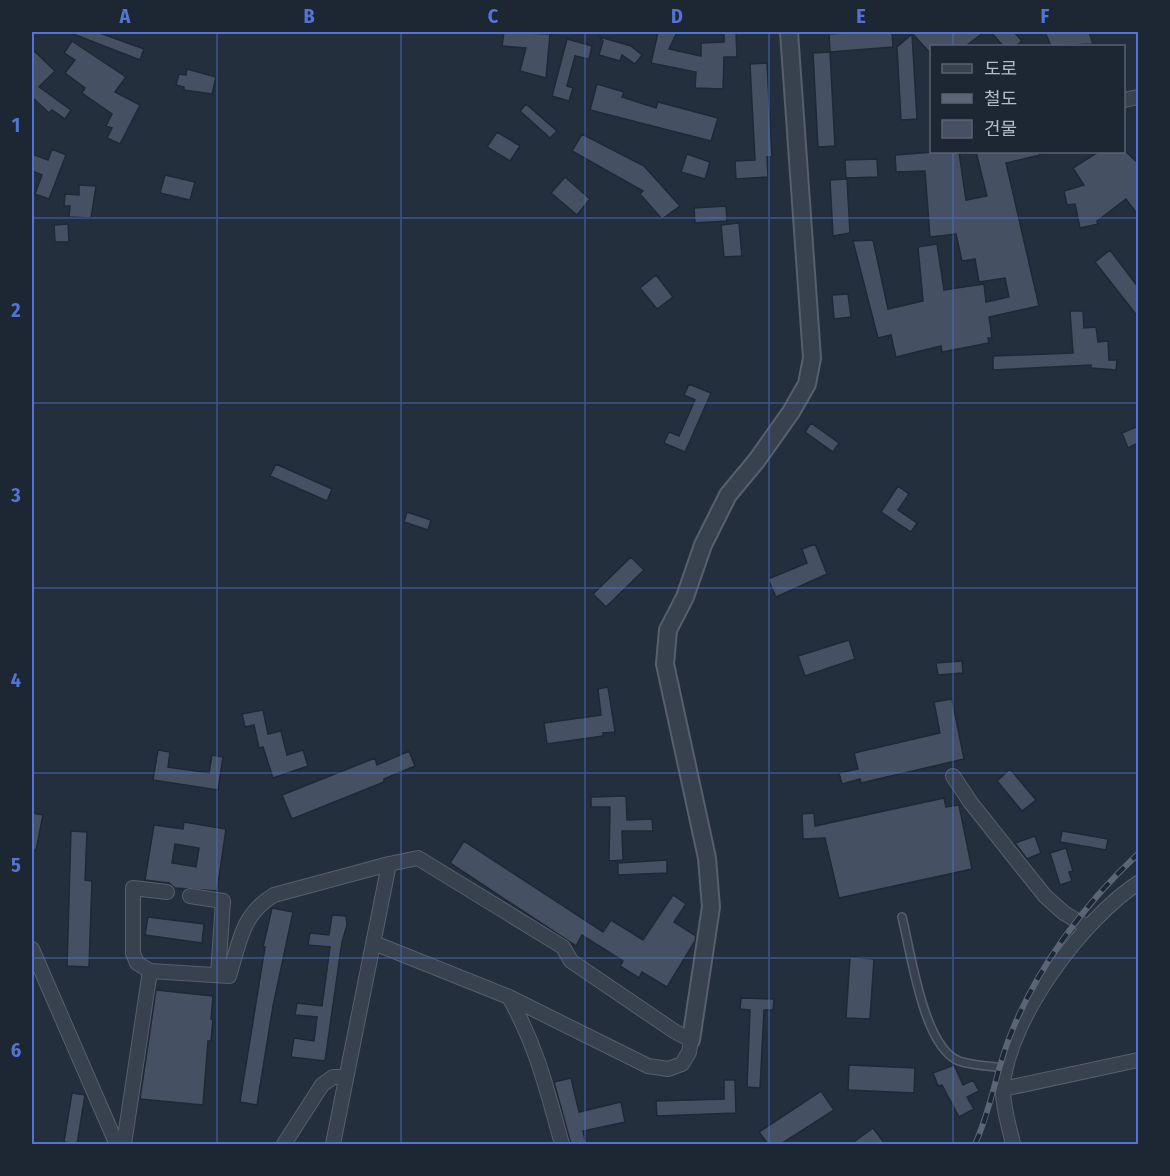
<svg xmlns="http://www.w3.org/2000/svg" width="1170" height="1176" viewBox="0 0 1170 1176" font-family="'Fira Sans Condensed','Noto Sans KR',sans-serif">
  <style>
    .building { fill: #455162; stroke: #1f2835; stroke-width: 1.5; fill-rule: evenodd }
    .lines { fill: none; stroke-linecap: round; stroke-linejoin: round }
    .service-casing { stroke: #565f6c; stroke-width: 10 }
    .minor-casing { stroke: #565f6c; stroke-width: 16 }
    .tertiary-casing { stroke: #565f6c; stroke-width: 20 }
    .service { stroke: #38414e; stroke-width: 7 }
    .minor { stroke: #38414e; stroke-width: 14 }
    .tertiary { stroke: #38414e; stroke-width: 16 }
    .rail-casing { stroke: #5a6575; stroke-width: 6 }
    .rail { stroke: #1d2633; stroke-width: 4; stroke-dasharray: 11; stroke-linecap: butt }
    .grid { fill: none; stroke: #5274d3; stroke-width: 1.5; stroke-opacity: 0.55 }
    .neatline { fill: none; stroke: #5274d3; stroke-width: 2 }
    .grid-label { font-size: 20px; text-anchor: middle; font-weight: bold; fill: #5274d3 }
  </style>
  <rect width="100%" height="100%" fill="#242f3e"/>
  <path class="building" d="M68,32H97L144,49L140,60Z
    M504,32L550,34L546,78L520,71L526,48L502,46Z
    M658,32H677L669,49L701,56V43L724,42V32H736L737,57H724L723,89L695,88L696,72L651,63Z
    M864,32H892L893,47L830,52L829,34Z
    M911,32H984L966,46H932V55Z
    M991,32H1014L1022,41L1016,46H1003Z
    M1045,32H1089L1093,44L1051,46Z
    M912,34L917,119L901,120L897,47Z
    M600,37L631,46L642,55L635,64L622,55L620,61L599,55L603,41Z
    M567,39L592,46L589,59L575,56L567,86L573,88L569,101L552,96Z
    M72,41L126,77L115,92L140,105L120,144L107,138L112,128L106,126L112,114L82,93L85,88L65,73L75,60L64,53Z
    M32,49L55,71L39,87L71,110L65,119L52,110L49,113L32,97Z
    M830,52L835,146L818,147L813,53Z
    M767,63L772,157H767L768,177L736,179L735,161L755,160L750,64Z
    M187,69L216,77L212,94L184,90V87L176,85L179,74L186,75Z
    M597,84L624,92L622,97L656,108L658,102L718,118L711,141L590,110Z
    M526,104L557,131L550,138L520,111Z
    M497,132L520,146L510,161L487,147Z
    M582,134L644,166L680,206L662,219L640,194L643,191L572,151Z
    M52,149L66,155L49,199L35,194L42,175L32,171V154L48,160Z
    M934,152H959L966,200L987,196L976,152H1039L1040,155L1006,163L1039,306L989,317L992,338H988L989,343L942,352L941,346L896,357L891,335L878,338L853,241L873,240L888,309L923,301L918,247L937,244L944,290L984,284L986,302L1009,297L1005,278L979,282L975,259L962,261L956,234L930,237L925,171L896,172L895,155Z
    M1098,152H1126L1138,163V215L1126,199L1097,221L1098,224L1080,228L1075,204L1067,205L1064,191L1084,185L1073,168Z
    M687,154L710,162L705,179L681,172Z
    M877,159L878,177L846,178L845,160Z
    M165,175L195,182L190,200L160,193Z
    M565,177L590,199L577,215L551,193Z
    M847,179L850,233L833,236L830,180Z
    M79,185L96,186L91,218L69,217L70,206H64L65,194L79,195Z
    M726,206L727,221L695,223L694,208Z
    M739,223L742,256L724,257L721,225Z
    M68,224L69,242H55L54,225Z
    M1110,250L1138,287V317L1095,262Z
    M656,275L673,297L657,309L640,288Z
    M848,294L851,317L834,319L832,295Z
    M1070,311H1083L1084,328L1096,327L1098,342L1108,341L1109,360H1117L1116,370L1091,368V365L993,370V356L1073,353Z
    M689,384L711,393L685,452L664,443L669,432L679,436L695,400L684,395Z
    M811,423L839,443L833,452L805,432Z
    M1138,426V443L1128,448L1122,433Z
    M276,464L332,489L327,501L270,476Z
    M898,486L909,494L898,510L917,523L911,532L881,512Z
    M407,512L431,520L428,530L404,522Z
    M815,544L827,574L776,597L768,579L807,563L802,549Z
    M631,557L644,570L606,607L593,594Z
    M849,640L855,659L805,676L798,656Z
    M962,661L963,673L938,675L936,663Z
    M608,687L615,732L603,733V736L547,744L544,723L601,715L598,689Z
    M952,699L964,759L861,783L860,779L842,784L839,773L858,769L854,753L940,733L934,702Z
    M263,710L268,734L281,731L287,755L303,750L308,766L273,778L263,747L259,748L254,725L245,727L242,714Z
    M158,750L170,752L168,767L209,773L212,755L223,757L218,790L153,780Z
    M409,751L415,766L384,779V782L292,819L282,795L375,758L377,765Z
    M1010,769L1036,800L1022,811L997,781Z
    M626,796L627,820L652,819L653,831H622L623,860L609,861L610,807H591V797Z
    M944,798L946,807L959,805L972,869L839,898L825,838L803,839L802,814L814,813L815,826Z
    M32,813L43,815L36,850H32Z
    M184,822L226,829L217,891L175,888L169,883L145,880L154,825L183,829ZM175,844L199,848L196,867L172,863Z
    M71,831L87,832L85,880L92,881L89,967L67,966Z
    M1062,831L1108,839L1106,850L1060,842Z
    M1035,836L1041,853L1027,859L1015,843Z
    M464,841L603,932L611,920L643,940L673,895L686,904L674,922L696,936L695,941L667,987L642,972L639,978L620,966L623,961L582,935L576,946L450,863Z
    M1066,848L1073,871L1069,872L1072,881L1060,885L1050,853Z
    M667,860V873L618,875V863Z
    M272,908L293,912L273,1006L257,1105L240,1102L265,947H263Z
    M332,915L346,916L347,925L342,942L325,1061L291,1057L294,1038L314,1041L317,1017L295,1015L297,1003L322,1006L330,947L308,945L310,933L329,935Z
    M148,917L204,924L202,943L145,935Z
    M850,957L874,959L870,1019L846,1018Z
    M156,990L213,996L211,1019H213L211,1041H208L203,1105L140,1099Z
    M741,998L774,999L773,1010H764L760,1088L747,1087L750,1010L740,1009Z
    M849,1065L915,1068L914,1093L848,1090Z
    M954,1065L963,1085L973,1080L979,1091L967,1097L974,1109L959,1117L942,1085L938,1086L933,1073Z
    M571,1078L579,1112L621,1102L625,1122L583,1131L586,1144H571L554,1082Z
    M724,1080H735L736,1113L657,1116L656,1101L724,1099Z
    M821,1091L834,1110L781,1144H768L759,1132Z
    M72,1093L85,1095L77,1144L64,1142Z
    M873,1128L885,1144H851Z"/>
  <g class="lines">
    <g class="service-casing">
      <path id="service" d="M902,917C911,952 923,1047 959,1061C974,1066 990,1066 1005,1068"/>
    </g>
    <g class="minor-casing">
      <path id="minor" d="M1124,100L1138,97
        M953,776L971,803L1045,896L1064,913L1087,927
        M190,896L223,901L218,975
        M32,949L114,1138L119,1144
        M150,971L137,963L133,953V888L167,892
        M509,997C537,1047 547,1090 562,1144
        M1003,1089L1138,1060
        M124,1144L150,971L229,976C240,942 241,915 274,895L389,864
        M284,1144L322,1085L333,1077H346
        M333,1144L389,864L418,858L563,947L571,961L674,1031L691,1040L689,1052L682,1064L668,1069L648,1066L509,997L374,943
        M1013,1144C1009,1126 1002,1104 1003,1085C1009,1018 1082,920 1138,883"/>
    </g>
    <g class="tertiary-casing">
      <path id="tertiary" d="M691,1040L711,907L707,858L665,664L668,630L685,597L703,545L728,495L757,460L791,412L807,384L812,358L789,32"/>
    </g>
    <use href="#service" class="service"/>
    <use href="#minor" class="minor"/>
    <use href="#tertiary" class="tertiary"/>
    <g class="rail-casing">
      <path id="rail" d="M975,1144C991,1110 996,1071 1010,1036C1037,967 1085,903 1138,854"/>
    </g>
    <use href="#rail" class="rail"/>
  </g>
  <path class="grid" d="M217,32V1144M401,32V1144M585,32V1144M769,32V1144M953,32V46M953,152V1144M32,218H1138M32,403H1138M32,588H1138M32,773H1138M32,958H1138"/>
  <rect width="1170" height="1176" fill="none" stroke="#1d2633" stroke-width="66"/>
  <rect x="930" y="45" width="195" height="108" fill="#1d2633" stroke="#59626f" stroke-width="1.5"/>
  <rect x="942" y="64" width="30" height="9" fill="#38414e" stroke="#59626f" stroke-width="1.5"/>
  <text x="984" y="75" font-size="18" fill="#b4bcc9">도로</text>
  <rect x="942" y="94" width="30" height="9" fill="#5a6575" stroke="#59626f" stroke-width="1.5"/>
  <text x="984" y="105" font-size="18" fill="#b4bcc9">철도</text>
  <rect x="942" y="120" width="30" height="18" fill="#455162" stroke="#59626f" stroke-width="1.5"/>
  <text x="984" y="135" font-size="18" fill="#b4bcc9">건물</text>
  <rect x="33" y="33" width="1104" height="1110" class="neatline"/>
  <g class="grid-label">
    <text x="125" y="23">A</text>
    <text x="309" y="23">B</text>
    <text x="493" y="23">C</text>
    <text x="677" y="23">D</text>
    <text x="861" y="23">E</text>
    <text x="1045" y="23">F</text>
    <text x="16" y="132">1</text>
    <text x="16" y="317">2</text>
    <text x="16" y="502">3</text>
    <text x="16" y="687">4</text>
    <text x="16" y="872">5</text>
    <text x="16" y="1057">6</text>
  </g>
</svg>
